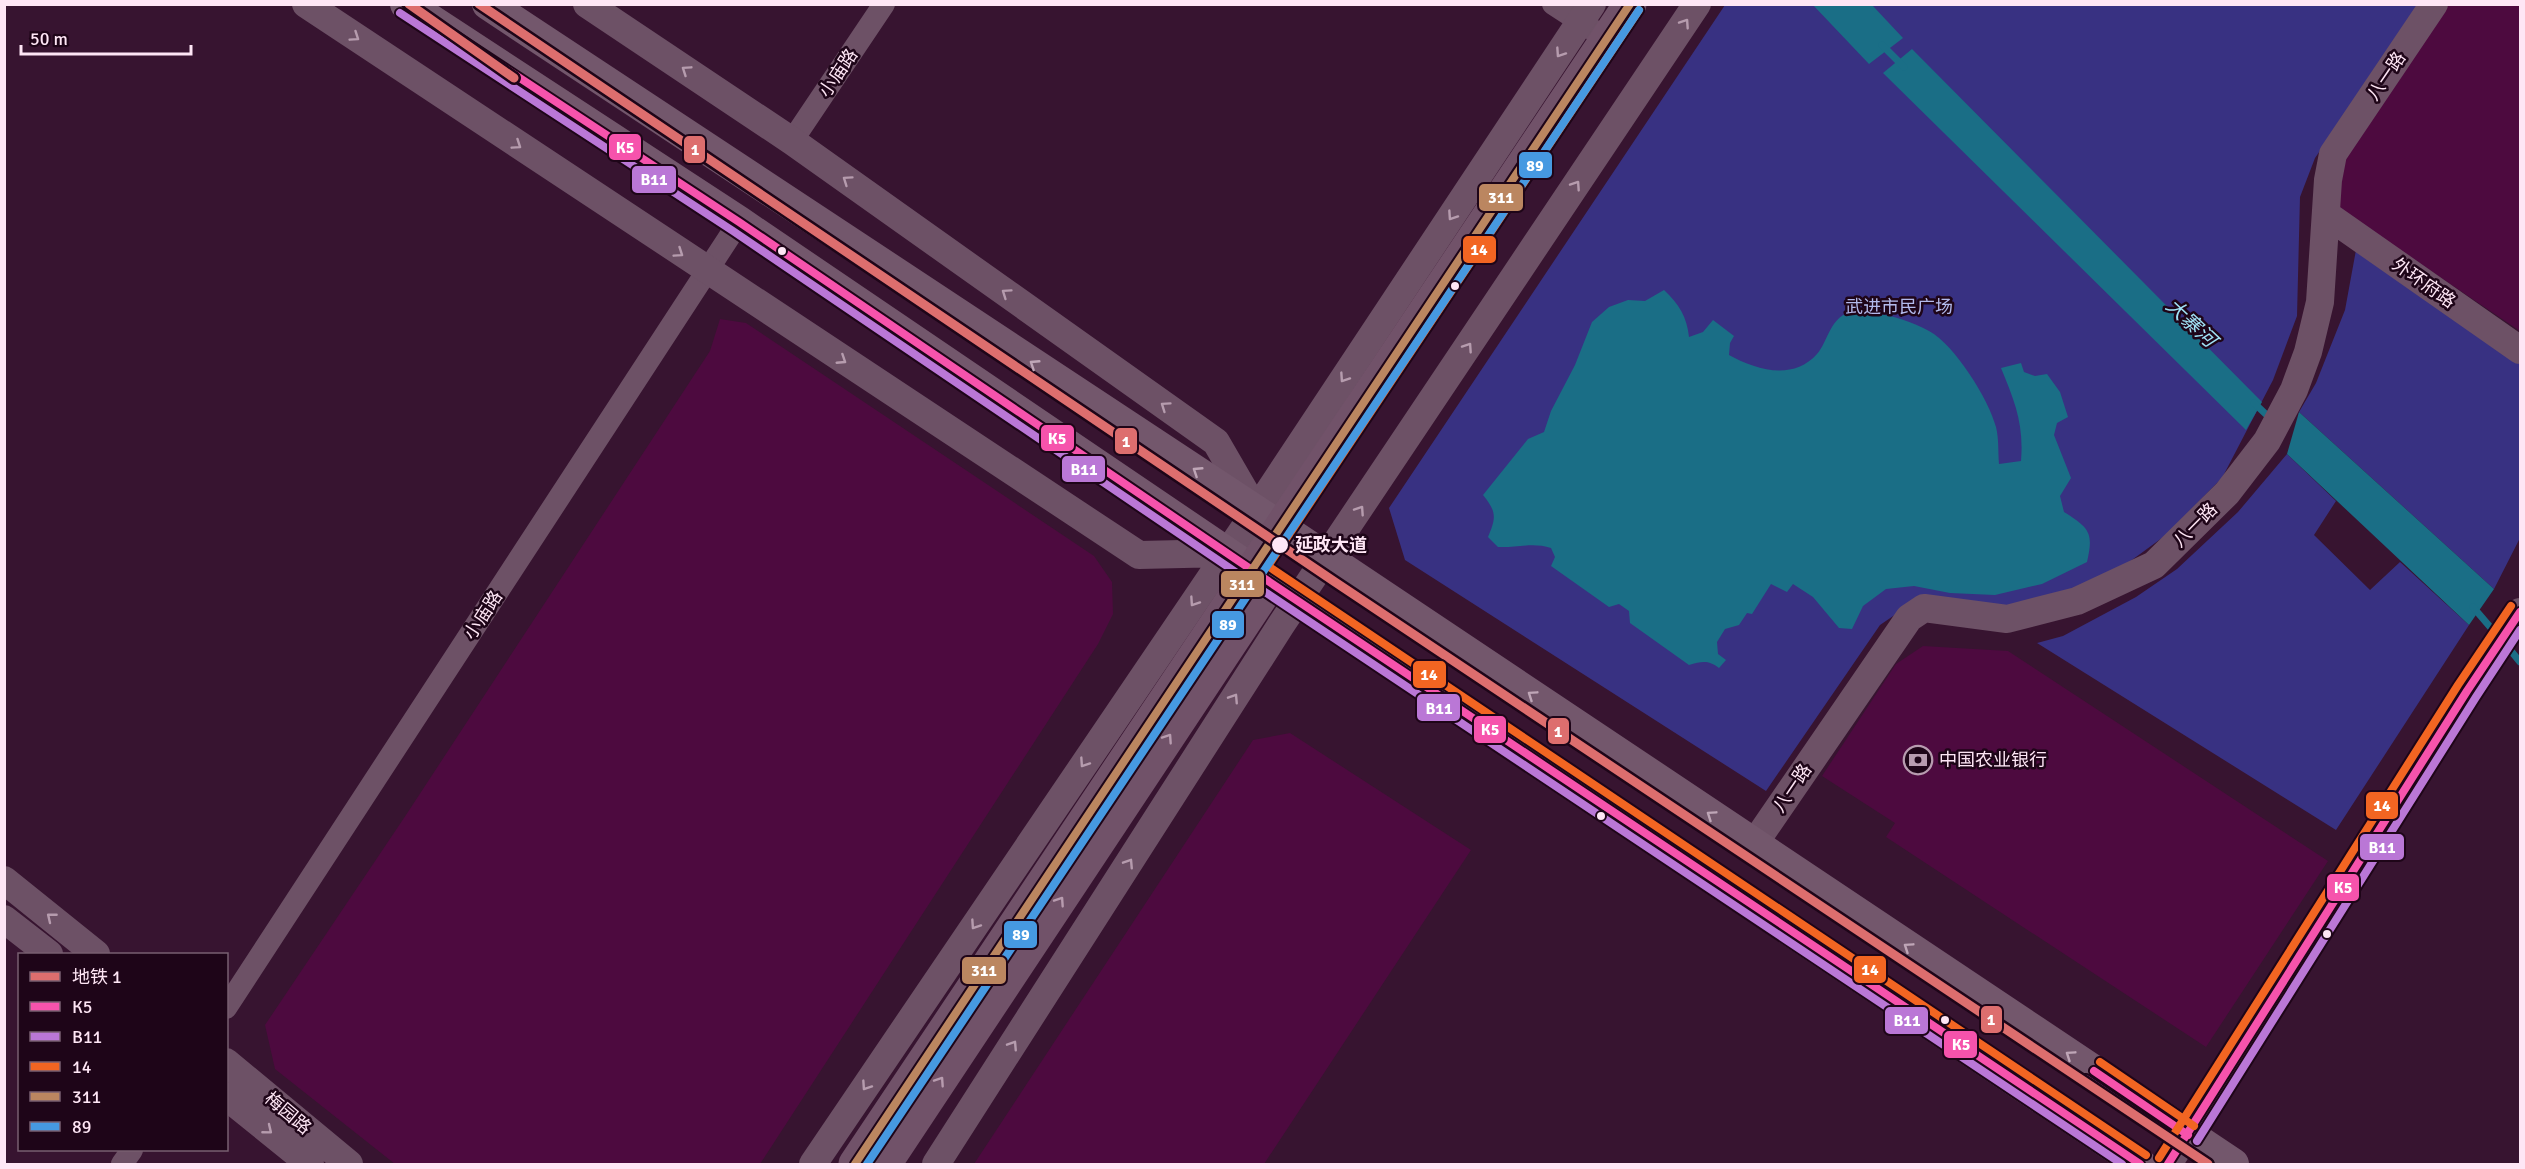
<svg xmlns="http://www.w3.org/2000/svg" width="2525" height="1169" viewBox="0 0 2525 1169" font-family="Signika,'Noto Sans SC',sans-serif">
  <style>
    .built { fill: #4d0a3f }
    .green { fill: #383182 }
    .water { fill: #1a6e86 }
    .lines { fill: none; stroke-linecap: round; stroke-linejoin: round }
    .stream { stroke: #1a6e86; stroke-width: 7 }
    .minor { stroke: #6d5166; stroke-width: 22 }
    .tertiary { stroke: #6d5166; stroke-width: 28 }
    .secondary { stroke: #73576c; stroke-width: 32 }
    .primary { stroke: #715269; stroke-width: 33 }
    .bus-1-casing { stroke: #1e0518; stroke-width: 12 }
    .bus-2-casing { stroke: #1e0518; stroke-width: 12 }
    .bus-3-casing { stroke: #1e0518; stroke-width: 12 }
    .bus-4-casing { stroke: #1e0518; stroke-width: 12 }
    .bus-5-casing { stroke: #1e0518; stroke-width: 12 }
    .bus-1 { stroke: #f653ac; stroke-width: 8 }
    .bus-2 { stroke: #ba77d6; stroke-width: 8 }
    .bus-3 { stroke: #f26522; stroke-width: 8 }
    .bus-4 { stroke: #bb8660; stroke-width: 8 }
    .bus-5 { stroke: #4699e1; stroke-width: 8 }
    .metro-1-casing { stroke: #1e0518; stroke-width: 14 }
    .metro-1 { stroke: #dd6e6e; stroke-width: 9 }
    .oneway { stroke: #b69cae }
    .oneway2 { stroke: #bfa6b7 }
    .oneway3 { stroke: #b89caf }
    .bus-dot { fill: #fee6f5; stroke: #1e0518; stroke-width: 2 }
    .labels { text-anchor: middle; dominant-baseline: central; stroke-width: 5; stroke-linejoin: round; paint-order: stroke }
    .street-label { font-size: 18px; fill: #fee6f5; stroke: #1e0518 }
    .park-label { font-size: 18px; fill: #b3baec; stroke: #1e0518 }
    .stop-label { font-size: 18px; font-weight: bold; fill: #fee6f5; stroke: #1e0518; text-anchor: start }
    .poi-label { font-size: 18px; fill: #fee6f5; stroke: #1e0518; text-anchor: start }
    .water-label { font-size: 20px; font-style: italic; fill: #a1e3f7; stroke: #1e0518 }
    .line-badge { stroke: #1e0518; stroke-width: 2 }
    .badge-label { font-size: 16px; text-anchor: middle; font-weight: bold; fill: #fff }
  </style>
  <rect width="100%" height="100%" fill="#371430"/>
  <path class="built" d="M2516,4L2520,7V331L2330,203L2337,158L2444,5Z
    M720,319L746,323L1094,556L1112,582L1113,614L1098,644L760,1164H395L275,1069L265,1025L406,815L710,351Z
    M1923,646L2008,651L2328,861L2206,1047L1886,837L1895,823L1822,776L1896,664Z
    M1290,733L1471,850L1264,1164H974L1253,740Z"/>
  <path class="green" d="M1725,5H2421L2315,158L2300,197L2297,316L2273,380L2222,478L2166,535L2095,587L2048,607L1902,610L1880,625L1766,791L1405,560L1389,508Z
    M2356,250L2520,363V538L2494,589L2299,412L2316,383L2345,310Z
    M2287,454L2336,501L2314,535L2370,590L2400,562L2469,625L2336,830L2037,643L2063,636L2136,597L2177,569L2238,512Z"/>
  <path class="water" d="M1813,5H1872L1903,38L1869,64Z
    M1912,49L2262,402L2246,430L1883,73Z
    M1664,290C1679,304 1687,317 1689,337L1703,332L1713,320L1734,336L1730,343L1729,355C1756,370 1793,381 1817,354C1829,341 1829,315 1855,311C1860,311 1868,313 1873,313C1892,315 1913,322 1929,331C1955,345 1989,400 1996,427C1999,439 1998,452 1999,464L2021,461C2024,424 2015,402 2001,368L2021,363L2024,372L2035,376L2047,374L2060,392L2068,417L2057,423L2054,435L2071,478L2060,496L2064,512C2089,528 2094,532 2087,562L2042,584L1995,595L1950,593L1914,586L1886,589L1863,606L1852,629L1839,628L1813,597L1793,584L1787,592L1771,584L1752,614L1747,613L1739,625L1725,629L1717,642L1718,654L1726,660L1719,668C1709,660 1702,661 1689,665L1630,623L1629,611L1619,604L1609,607L1551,566L1555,557L1551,548C1533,542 1516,548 1498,547L1488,537C1496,518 1497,512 1483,495L1528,439L1544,432L1551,411L1575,365L1592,322L1609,307L1628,300L1645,301Z
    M2299,412L2494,589L2469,625L2287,454Z"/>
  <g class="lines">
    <path class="stream" d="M1882,45L1904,67
      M2254,403L2272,420
      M2473,607L2497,635
      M2507,646L2520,662"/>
    <path class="minor" d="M1553,4L1593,30
      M792,141L884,4
      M226,1008L739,222
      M122,1164L132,1150"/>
    <path class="tertiary" d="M306,4L1139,555L1227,553
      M587,4L792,141L1216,442L1256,511
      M2327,215L2520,350
      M1754,844L1909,618L1924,608L2007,619L2077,601L2154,565L2227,493L2267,441L2294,390L2308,352L2320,302L2328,180L2333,154L2434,4
      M4,880L96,954
      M4,919L49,954
      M226,1062L349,1164
      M226,1096L310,1164
      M813,1164L1256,511L1592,4
      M936,1164L1281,625L1697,4
      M2168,1164L2467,691L2520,612"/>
    <path class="secondary" d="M406,4L739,222L1271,583L2140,1164
      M488,4L1256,511L2233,1164"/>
    <path class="primary" d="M855,1164L1630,4
      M885,1164L1262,596"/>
    <g class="bus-1-casing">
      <path id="bus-1" d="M407,4L739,222L1271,583L2140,1164
        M2094,1071L2188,1135
        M2168,1164L2467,691L2520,612"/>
    </g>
    <g class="bus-2-casing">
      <path id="bus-2" d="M400,13L733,231L1265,592L2122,1164
        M2086,1079L2182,1144
        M2197,1141L2476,697L2520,630"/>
    </g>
    <g class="bus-3-casing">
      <path id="bus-3" d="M1639,10L1268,566L2146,1155
        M2100,1062L2194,1126
        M2159,1158L2458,685L2511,606"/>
    </g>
    <g class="bus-4-casing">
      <path id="bus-4" d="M855,1164L1630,4"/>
    </g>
    <g class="bus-5-casing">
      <path id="bus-5" d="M867,1164L1639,10"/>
    </g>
    <use href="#bus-1" class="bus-1"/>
    <use href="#bus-2" class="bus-2"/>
    <use href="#bus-3" class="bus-3"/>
    <use href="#bus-4" class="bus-4"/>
    <use href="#bus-5" class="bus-5"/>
    <g class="metro-1-casing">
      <path id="metro-1" d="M409,4L514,78
        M479,4L1335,582L2208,1164"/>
    </g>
    <use href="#metro-1" class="metro-1"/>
  </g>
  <defs><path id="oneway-chevron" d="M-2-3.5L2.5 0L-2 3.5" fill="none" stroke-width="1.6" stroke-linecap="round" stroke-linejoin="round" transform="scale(1.5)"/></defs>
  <g class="oneway">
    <use href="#oneway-chevron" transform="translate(1685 23) rotate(-56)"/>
    <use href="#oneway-chevron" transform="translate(355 37) rotate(34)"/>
    <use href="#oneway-chevron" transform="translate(1560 53) rotate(124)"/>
    <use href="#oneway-chevron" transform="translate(686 70) rotate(-146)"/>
    <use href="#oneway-chevron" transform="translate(517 145) rotate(34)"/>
    <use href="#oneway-chevron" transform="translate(847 180) rotate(-145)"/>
    <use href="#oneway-chevron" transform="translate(1576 185) rotate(-56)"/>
    <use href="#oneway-chevron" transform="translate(1452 216) rotate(124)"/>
    <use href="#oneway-chevron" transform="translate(679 253) rotate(34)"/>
    <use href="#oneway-chevron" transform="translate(1006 293) rotate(-145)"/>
    <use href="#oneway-chevron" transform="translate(1468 347) rotate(-56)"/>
    <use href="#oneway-chevron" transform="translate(842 360) rotate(33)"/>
    <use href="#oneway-chevron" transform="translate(1344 378) rotate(124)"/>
    <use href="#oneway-chevron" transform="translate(1165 406) rotate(-145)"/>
    <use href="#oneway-chevron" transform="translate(1360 510) rotate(-56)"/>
    <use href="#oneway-chevron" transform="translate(1194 602) rotate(124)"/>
    <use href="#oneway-chevron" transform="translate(1234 698) rotate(-57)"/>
    <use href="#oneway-chevron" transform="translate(1084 763) rotate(124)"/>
    <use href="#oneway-chevron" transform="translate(1129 863) rotate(-57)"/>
    <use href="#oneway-chevron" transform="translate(51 917) rotate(-141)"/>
    <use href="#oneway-chevron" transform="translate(975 925) rotate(124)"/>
    <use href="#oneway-chevron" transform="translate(1013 1045) rotate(-57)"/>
    <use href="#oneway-chevron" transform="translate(866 1086) rotate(124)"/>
    <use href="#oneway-chevron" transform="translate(268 1130) rotate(39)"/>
  </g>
  <g class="oneway2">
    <use href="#oneway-chevron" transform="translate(1034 364) rotate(-147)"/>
    <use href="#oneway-chevron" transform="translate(1197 471) rotate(-147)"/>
    <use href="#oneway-chevron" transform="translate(1532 695) rotate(-146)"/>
    <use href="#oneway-chevron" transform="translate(1711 815) rotate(-146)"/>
    <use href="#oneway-chevron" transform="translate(1908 947) rotate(-146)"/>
    <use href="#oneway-chevron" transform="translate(2070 1055) rotate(-146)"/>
  </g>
  <g class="oneway3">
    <use href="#oneway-chevron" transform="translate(1168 738) rotate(-56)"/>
    <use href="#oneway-chevron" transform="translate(1060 901) rotate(-56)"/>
    <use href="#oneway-chevron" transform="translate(940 1081) rotate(-56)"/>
  </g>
  <defs>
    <g id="bank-ring" transform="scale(1.5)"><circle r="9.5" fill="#1e0518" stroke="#b89cb0" stroke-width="1.5"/><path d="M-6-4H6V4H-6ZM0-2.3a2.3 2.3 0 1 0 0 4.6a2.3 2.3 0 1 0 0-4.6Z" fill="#b89cb0"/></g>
  </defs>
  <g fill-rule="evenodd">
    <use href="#bank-ring" x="1918" y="760"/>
  </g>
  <g class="bus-dot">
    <circle cx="782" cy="251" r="5"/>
    <circle cx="1455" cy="286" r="5"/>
    <circle cx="1280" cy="545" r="9"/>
    <circle cx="1601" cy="816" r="5"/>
    <circle cx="2327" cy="934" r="5"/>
    <circle cx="1945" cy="1020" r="5"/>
  </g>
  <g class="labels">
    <g class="street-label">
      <text transform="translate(838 73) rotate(-56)">小庙路</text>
      <text transform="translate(2386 76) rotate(-56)">八一路</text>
      <text transform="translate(2424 283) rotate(35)">外环府路</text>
      <text transform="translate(2195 525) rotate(-45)">八一路</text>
      <text transform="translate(483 615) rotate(-57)">小庙路</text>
      <text transform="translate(1792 788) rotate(-56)">八一路</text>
      <text transform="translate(288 1113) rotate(40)">梅园路</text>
    </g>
    <g class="park-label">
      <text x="1899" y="307">武进市民广场</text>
    </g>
    <g class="stop-label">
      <text x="1295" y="545">延政大道</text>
    </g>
    <g class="poi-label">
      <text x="1939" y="760">中国农业银行</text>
    </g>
    <g class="water-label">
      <text transform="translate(2191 323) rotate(43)">大寨河</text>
    </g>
  </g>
  <g class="line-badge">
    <rect x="608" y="133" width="34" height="28" rx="6" fill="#f653ac"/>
    <rect x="683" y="135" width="23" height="29" rx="6" fill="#dd6e6e"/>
    <rect x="1518" y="151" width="35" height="28" rx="6" fill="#4699e1"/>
    <rect x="631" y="165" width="46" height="29" rx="6" fill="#ba77d6"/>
    <rect x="1478" y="183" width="46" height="29" rx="6" fill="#bb8660"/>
    <rect x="1462" y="235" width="35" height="29" rx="6" fill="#f26522"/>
    <rect x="1040" y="424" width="35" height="28" rx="6" fill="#f653ac"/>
    <rect x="1114" y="427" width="24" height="28" rx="6" fill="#dd6e6e"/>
    <rect x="1061" y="455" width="45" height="28" rx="6" fill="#ba77d6"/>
    <rect x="1220" y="570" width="45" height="28" rx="6" fill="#bb8660"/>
    <rect x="1211" y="610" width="34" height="29" rx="6" fill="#4699e1"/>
    <rect x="1412" y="660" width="35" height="29" rx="6" fill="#f26522"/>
    <rect x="1416" y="693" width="45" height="29" rx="6" fill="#ba77d6"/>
    <rect x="1473" y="715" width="34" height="29" rx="6" fill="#f653ac"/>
    <rect x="1547" y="717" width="23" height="28" rx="6" fill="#dd6e6e"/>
    <rect x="2365" y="791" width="34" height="29" rx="6" fill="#f26522"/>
    <rect x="2359" y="833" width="46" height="28" rx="6" fill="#ba77d6"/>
    <rect x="2326" y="873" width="34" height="29" rx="6" fill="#f653ac"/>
    <rect x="1003" y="920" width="35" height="29" rx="6" fill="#4699e1"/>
    <rect x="1853" y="955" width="34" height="29" rx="6" fill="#f26522"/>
    <rect x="961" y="956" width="46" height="29" rx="6" fill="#bb8660"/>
    <rect x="1980" y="1005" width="23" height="29" rx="6" fill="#dd6e6e"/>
    <rect x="1884" y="1006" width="45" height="29" rx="6" fill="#ba77d6"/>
    <rect x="1943" y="1030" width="35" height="29" rx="6" fill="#f653ac"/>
  </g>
  <g class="badge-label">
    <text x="625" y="153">K5</text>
    <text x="695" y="155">1</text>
    <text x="1535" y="171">89</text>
    <text x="654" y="185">B11</text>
    <text x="1501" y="203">311</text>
    <text x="1479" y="255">14</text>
    <text x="1057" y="444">K5</text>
    <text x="1126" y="447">1</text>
    <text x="1084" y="475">B11</text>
    <text x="1242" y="590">311</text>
    <text x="1228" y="630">89</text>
    <text x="1429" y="680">14</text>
    <text x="1439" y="714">B11</text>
    <text x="1490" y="735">K5</text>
    <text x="1558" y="737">1</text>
    <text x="2382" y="811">14</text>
    <text x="2382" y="853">B11</text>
    <text x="2343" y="893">K5</text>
    <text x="1021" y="940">89</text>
    <text x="1870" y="975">14</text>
    <text x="984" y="976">311</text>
    <text x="1991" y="1025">1</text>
    <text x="1907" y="1026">B11</text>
    <text x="1961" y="1050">K5</text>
  </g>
  <rect width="2525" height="1169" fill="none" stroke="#fee6f5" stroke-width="12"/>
  <rect x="18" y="953" width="210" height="198" fill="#1e0518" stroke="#785f70" stroke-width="1.5"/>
  <rect x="30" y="972" width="30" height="9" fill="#dd6e6e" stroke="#785f70" stroke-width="1.5"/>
  <text x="72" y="983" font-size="18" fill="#fee6f5">地铁 1</text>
  <rect x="30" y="1002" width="30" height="9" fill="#f653ac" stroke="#785f70" stroke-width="1.5"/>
  <text x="72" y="1013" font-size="18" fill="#fee6f5">K5</text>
  <rect x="30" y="1032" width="30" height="9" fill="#ba77d6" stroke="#785f70" stroke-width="1.5"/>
  <text x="72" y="1043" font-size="18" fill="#fee6f5">B11</text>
  <rect x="30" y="1062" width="30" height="9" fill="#f26522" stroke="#785f70" stroke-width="1.5"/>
  <text x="72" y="1073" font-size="18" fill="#fee6f5">14</text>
  <rect x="30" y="1092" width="30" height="9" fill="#bb8660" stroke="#785f70" stroke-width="1.5"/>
  <text x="72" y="1103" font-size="18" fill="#fee6f5">311</text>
  <rect x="30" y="1122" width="30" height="9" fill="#4699e1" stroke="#785f70" stroke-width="1.5"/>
  <text x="72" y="1133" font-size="18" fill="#fee6f5">89</text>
  <path d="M21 45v9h170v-9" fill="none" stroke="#fee6f5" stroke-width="3"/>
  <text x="30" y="45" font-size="18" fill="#fee6f5" stroke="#1e0518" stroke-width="4.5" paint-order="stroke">50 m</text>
</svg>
